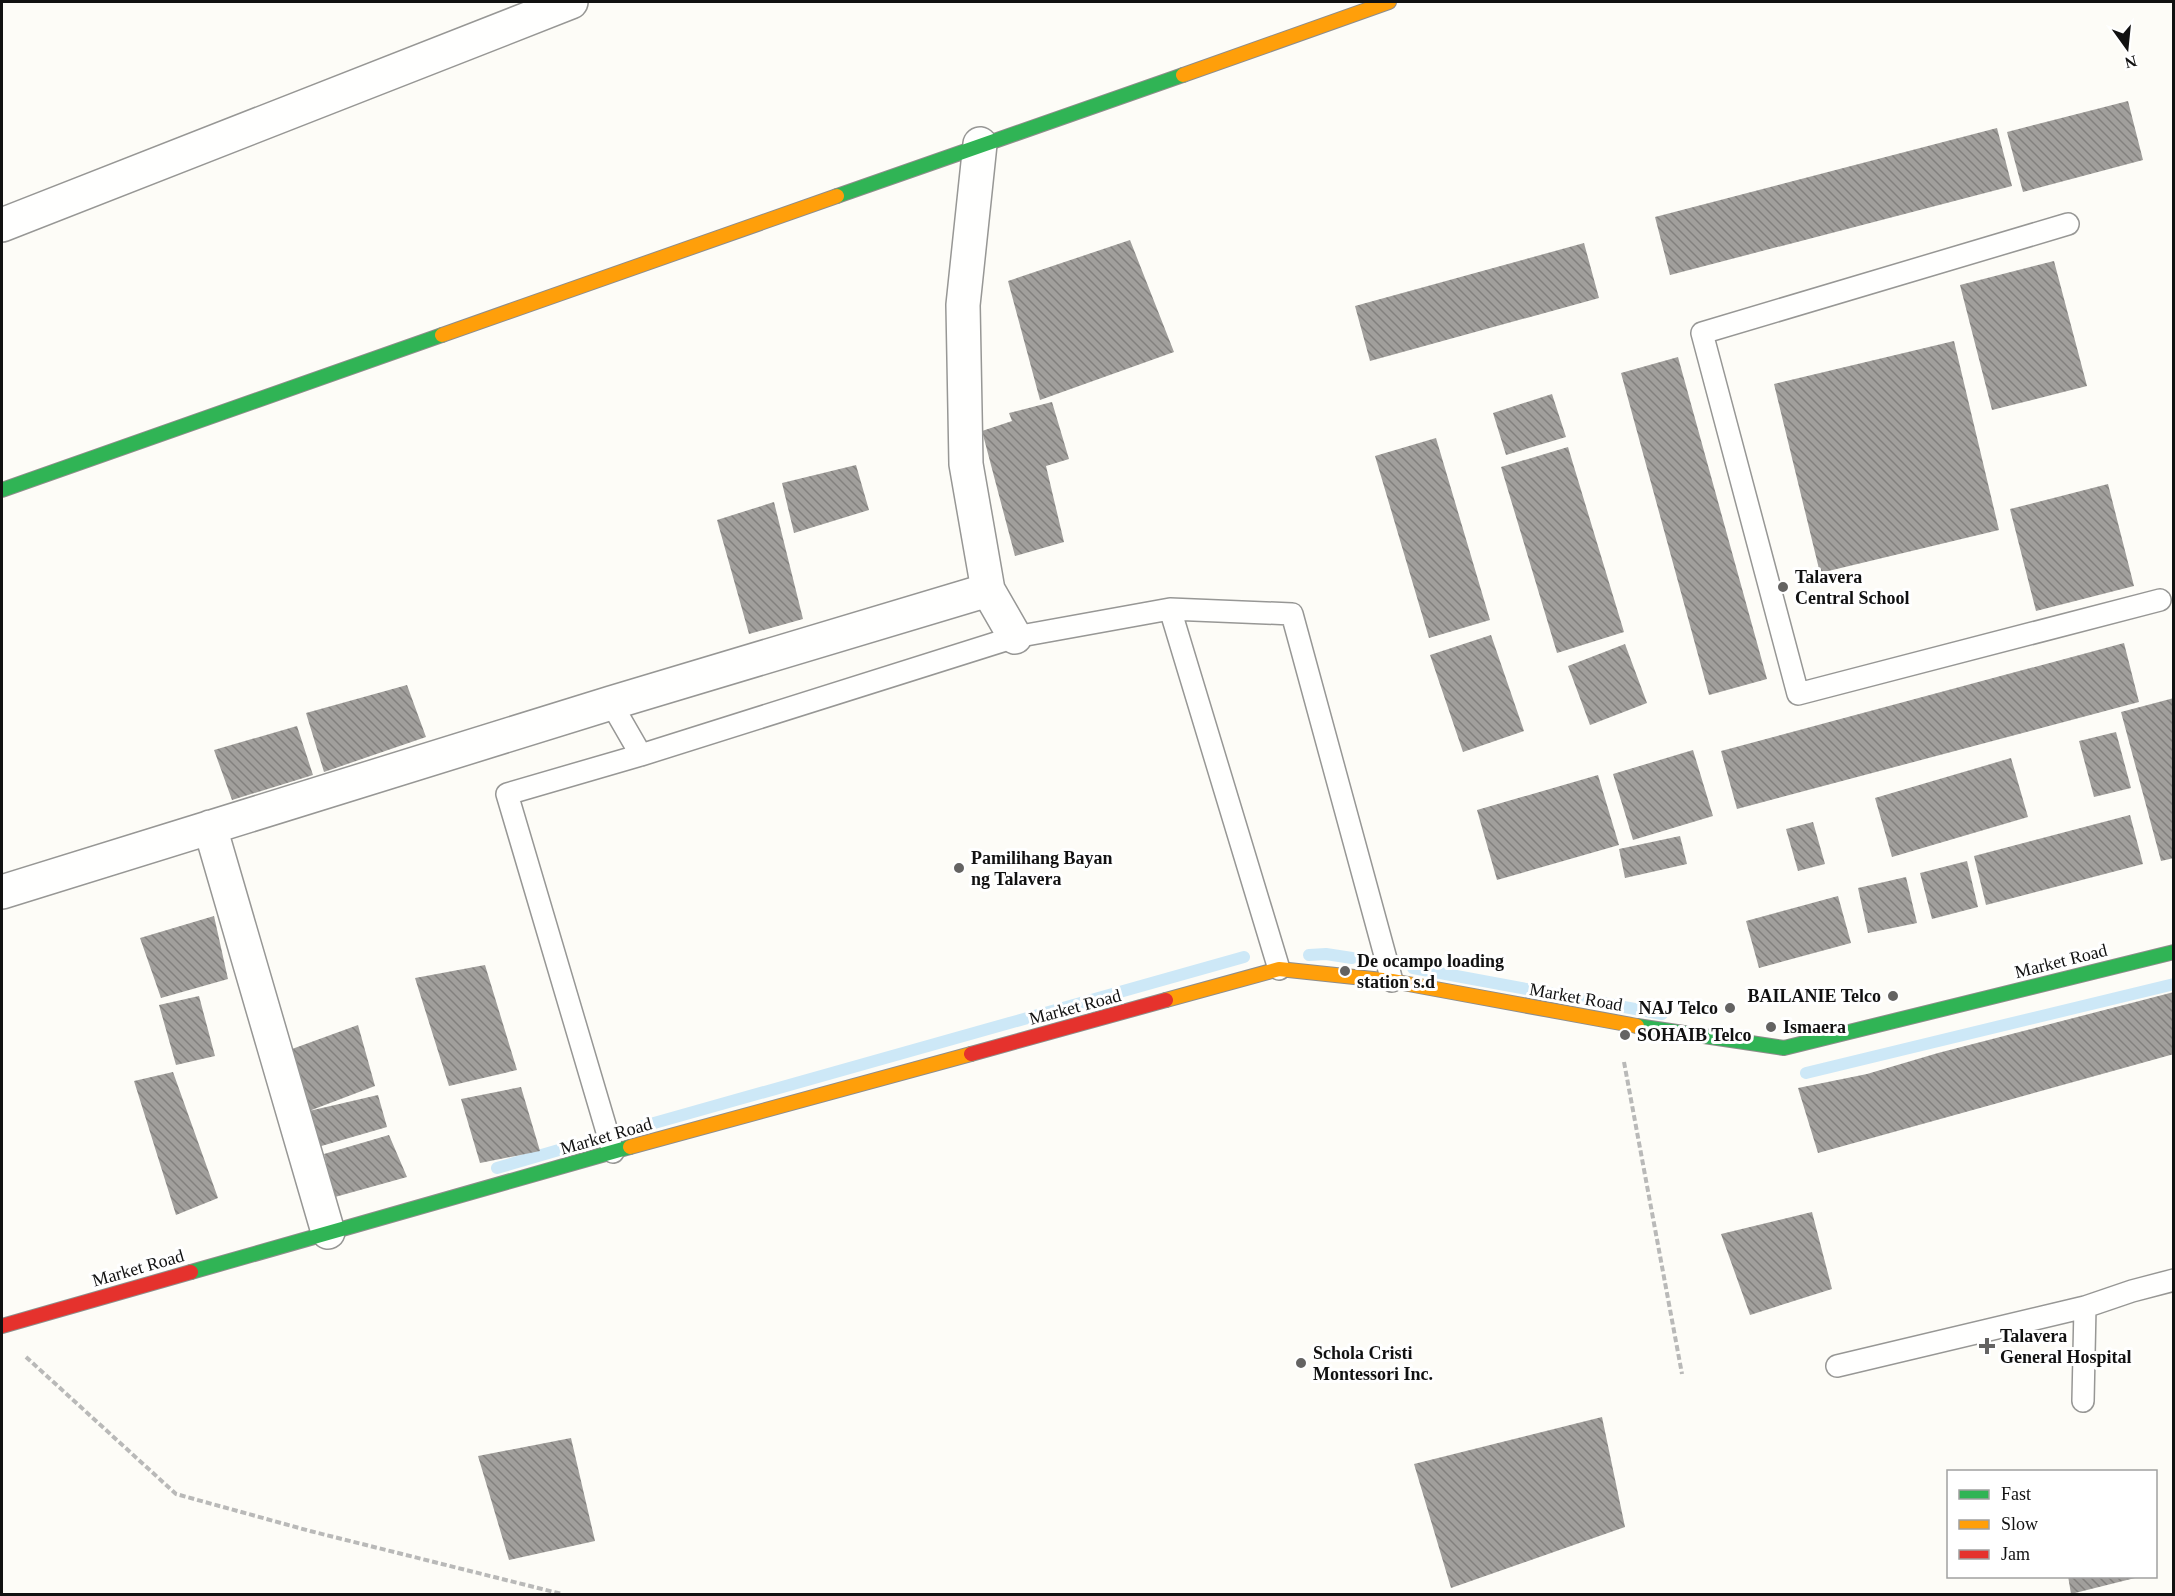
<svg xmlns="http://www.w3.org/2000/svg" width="2175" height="1596" viewBox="0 0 2175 1596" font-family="'Times New Roman',serif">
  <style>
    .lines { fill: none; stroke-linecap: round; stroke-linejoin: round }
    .stream { stroke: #cde8f7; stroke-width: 12 }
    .building { fill: url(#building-back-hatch) }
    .lane-casing { stroke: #979795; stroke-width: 24 }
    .street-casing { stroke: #979795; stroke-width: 36 }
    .fast-casing { stroke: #8e8d8b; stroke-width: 16 }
    .slow-casing { stroke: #8e8d8b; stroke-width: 16 }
    .jam-casing { stroke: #8e8d8b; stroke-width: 16 }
    .path { stroke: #b9b9b8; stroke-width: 4; stroke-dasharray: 6 3; stroke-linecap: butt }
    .lane { stroke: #fffffe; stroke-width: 21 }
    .street { stroke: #fffffe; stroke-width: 33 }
    .fast { stroke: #30b455; stroke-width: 14 }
    .slow { stroke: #ff9f0a; stroke-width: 14 }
    .jam { stroke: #e5322d; stroke-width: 14 }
    .poi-dot { fill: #646362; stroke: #fff; stroke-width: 2 }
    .labels { text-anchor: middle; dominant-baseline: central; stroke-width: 6; stroke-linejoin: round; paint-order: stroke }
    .poi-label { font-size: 18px; font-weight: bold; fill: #111; stroke: #fff; text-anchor: start }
    .street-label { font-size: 18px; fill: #111; stroke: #fff }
  </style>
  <defs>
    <pattern id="building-back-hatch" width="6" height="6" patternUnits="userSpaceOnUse" patternTransform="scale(1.5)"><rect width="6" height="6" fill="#a19f9c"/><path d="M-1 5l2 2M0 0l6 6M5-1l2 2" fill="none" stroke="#82807e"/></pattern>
  </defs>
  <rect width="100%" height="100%" fill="#fdfcf7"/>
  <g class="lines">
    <path class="stream" d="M1309,955L1326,954L1352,958
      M1413,968L1662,1014
      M1806,1073L2174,984
      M640,1127L1244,957
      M497,1168L576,1145"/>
  </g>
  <path class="building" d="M2128,101L2143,160L2023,192L2007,132Z
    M1997,128L2012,186L1670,275L1655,217Z
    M1130,240L1174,352L1040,400L1008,281Z
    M1584,243L1599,298L1370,361L1355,306Z
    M2054,261L2087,386L1992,410L1960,285Z
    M1954,341L1999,530L1820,573L1774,384Z
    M1678,357L1767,679L1709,695L1621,373Z
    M1552,394L1566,437L1506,455L1493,413Z
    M1052,402L1069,459L1046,466L1064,542L1015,556L982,431L1012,421L1009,413Z
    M1436,438L1490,620L1429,638L1375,456Z
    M1568,447L1624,632L1557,653L1501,467Z
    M856,465L869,510L794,533L782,483Z
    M2108,484L2134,586L2036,611L2010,509Z
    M774,502L803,619L749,634L717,520Z
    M1491,635L1524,731L1463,752L1430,655Z
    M2124,643L2139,702L1737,809L1721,751Z
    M1625,644L1647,703L1590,725L1568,666Z
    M407,685L426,737L324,772L306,713Z
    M2174,698V858L2161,861L2121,712Z
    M297,726L313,775L232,800L214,750Z
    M2116,732L2131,788L2094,797L2079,741Z
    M1693,750L1713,816L1633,840L1613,774Z
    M2011,758L2028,817L1892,857L1875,798Z
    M1598,775L1619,845L1497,880L1477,810Z
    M2130,815L2143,864L1986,905L1974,856Z
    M1813,822L1825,864L1798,871L1786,829Z
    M1680,836L1687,864L1625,878L1619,849Z
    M1967,861L1978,907L1932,919L1920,873Z
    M1906,877L1917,923L1868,933L1858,888Z
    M1838,896L1851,943L1759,968L1746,921Z
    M214,916L228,979L161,998L140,938Z
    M485,965L517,1070L449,1086L415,978Z
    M2174,992V1054L1818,1153L1798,1088L1867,1074L1938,1053Z
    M199,996L215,1056L176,1065L159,1005Z
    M358,1025L375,1086L309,1111L292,1049Z
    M173,1072L218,1198L176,1215L134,1081Z
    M521,1087L540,1151L480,1163L461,1099Z
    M378,1095L387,1127L318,1147L309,1111Z
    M389,1135L407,1177L335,1197L324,1154Z
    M1812,1212L1832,1289L1750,1315L1721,1234Z
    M1602,1417L1625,1527L1451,1588L1414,1464Z
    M571,1438L595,1541L509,1560L478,1456Z
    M2068,1576H2138L2139,1577L2071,1594Z"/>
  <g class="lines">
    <g class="lane-casing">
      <path id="lane" d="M2068,224L1702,333L1798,694L2160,600
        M1170,609L1279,969
        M611,703L641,755
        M613,1152L507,794L641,755L1015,637L1170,609L1292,614L1392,981
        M1837,1366L2085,1307
        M2083,1401L2085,1307L2132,1291L2174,1280"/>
    </g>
    <g class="street-casing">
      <path id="street" d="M980,144L963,305L966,464L988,590
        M2,225L571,2
        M210,827L328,1232
        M2,892L611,703L988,590L1015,637"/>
    </g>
    <g class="fast-casing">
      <path id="fast" d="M837,196L1183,75
        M2,490L442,335
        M1637,1026L1784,1048L2174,952
        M191,1272L630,1147"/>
    </g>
    <g class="slow-casing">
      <path id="slow" d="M1183,75L1389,2
        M442,335L837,196
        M1166,1000L1279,969L1392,981L1637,1026
        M630,1147L971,1054"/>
    </g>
    <g class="jam-casing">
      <path id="jam" d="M971,1054L1166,1000
        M2,1326L191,1272"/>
    </g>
    <path class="path" d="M1624,1062L1682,1374
      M26,1357L176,1494L310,1531L562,1594"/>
    <use href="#lane" class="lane"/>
    <use href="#street" class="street"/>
    <use href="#fast" class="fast"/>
    <use href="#slow" class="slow"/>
    <use href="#jam" class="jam"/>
  </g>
  <g class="poi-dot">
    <circle cx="1783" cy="587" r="6"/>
    <circle cx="959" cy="868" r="6"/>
    <circle cx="1345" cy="971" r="6"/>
    <circle cx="1893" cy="996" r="6"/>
    <circle cx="1730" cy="1008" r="6"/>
    <circle cx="1771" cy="1027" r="6"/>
    <circle cx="1625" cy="1035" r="6"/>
    <path d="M1984 1337h6v6h6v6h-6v6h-6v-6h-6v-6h6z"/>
    <circle cx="1301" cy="1363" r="6"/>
  </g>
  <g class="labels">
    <g class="poi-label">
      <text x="1795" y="577">Talavera<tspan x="1795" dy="21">Central School</tspan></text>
      <text x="971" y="858">Pamilihang Bayan<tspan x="971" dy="21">ng Talavera</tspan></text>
      <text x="1357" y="961">De ocampo loading<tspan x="1357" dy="21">station s.d</tspan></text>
      <text x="1881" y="996" text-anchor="end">BAILANIE Telco</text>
      <text x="1718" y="1008" text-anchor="end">NAJ Telco</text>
      <text x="1783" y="1027">Ismaera</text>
      <text x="1637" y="1035">SOHAIB Telco</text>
      <text x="2000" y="1336">Talavera<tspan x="2000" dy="21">General Hospital</tspan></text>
      <text x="1313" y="1353">Schola Cristi<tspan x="1313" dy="21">Montessori Inc.</tspan></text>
    </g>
    <g class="street-label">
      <text transform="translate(2061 961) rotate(-14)">Market Road</text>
      <text transform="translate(1576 997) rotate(10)">Market Road</text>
      <text transform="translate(1075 1007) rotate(-15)">Market Road</text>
      <text transform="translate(606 1136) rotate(-16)">Market Road</text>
      <text transform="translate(138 1268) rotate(-16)">Market Road</text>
    </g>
  </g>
  <rect width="2175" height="1596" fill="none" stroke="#111111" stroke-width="6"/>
  <rect x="1947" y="1470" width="210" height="108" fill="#ffffff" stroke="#a0a0a0" stroke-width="1.5"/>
  <rect x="1959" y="1490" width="30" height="9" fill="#30b455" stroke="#a0a0a0" stroke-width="1.5"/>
  <text x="2001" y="1500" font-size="18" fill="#111111">Fast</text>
  <rect x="1959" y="1520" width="30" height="9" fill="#ff9f0a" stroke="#a0a0a0" stroke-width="1.5"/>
  <text x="2001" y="1530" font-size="18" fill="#111111">Slow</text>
  <rect x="1959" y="1550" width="30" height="9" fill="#e5322d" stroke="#a0a0a0" stroke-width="1.5"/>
  <text x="2001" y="1560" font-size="18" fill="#111111">Jam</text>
  <g transform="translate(2127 48) rotate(165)" stroke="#ffffff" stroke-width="4.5" paint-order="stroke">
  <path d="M0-4.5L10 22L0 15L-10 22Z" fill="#111111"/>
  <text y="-9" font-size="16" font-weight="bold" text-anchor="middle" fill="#111111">N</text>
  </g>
</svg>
